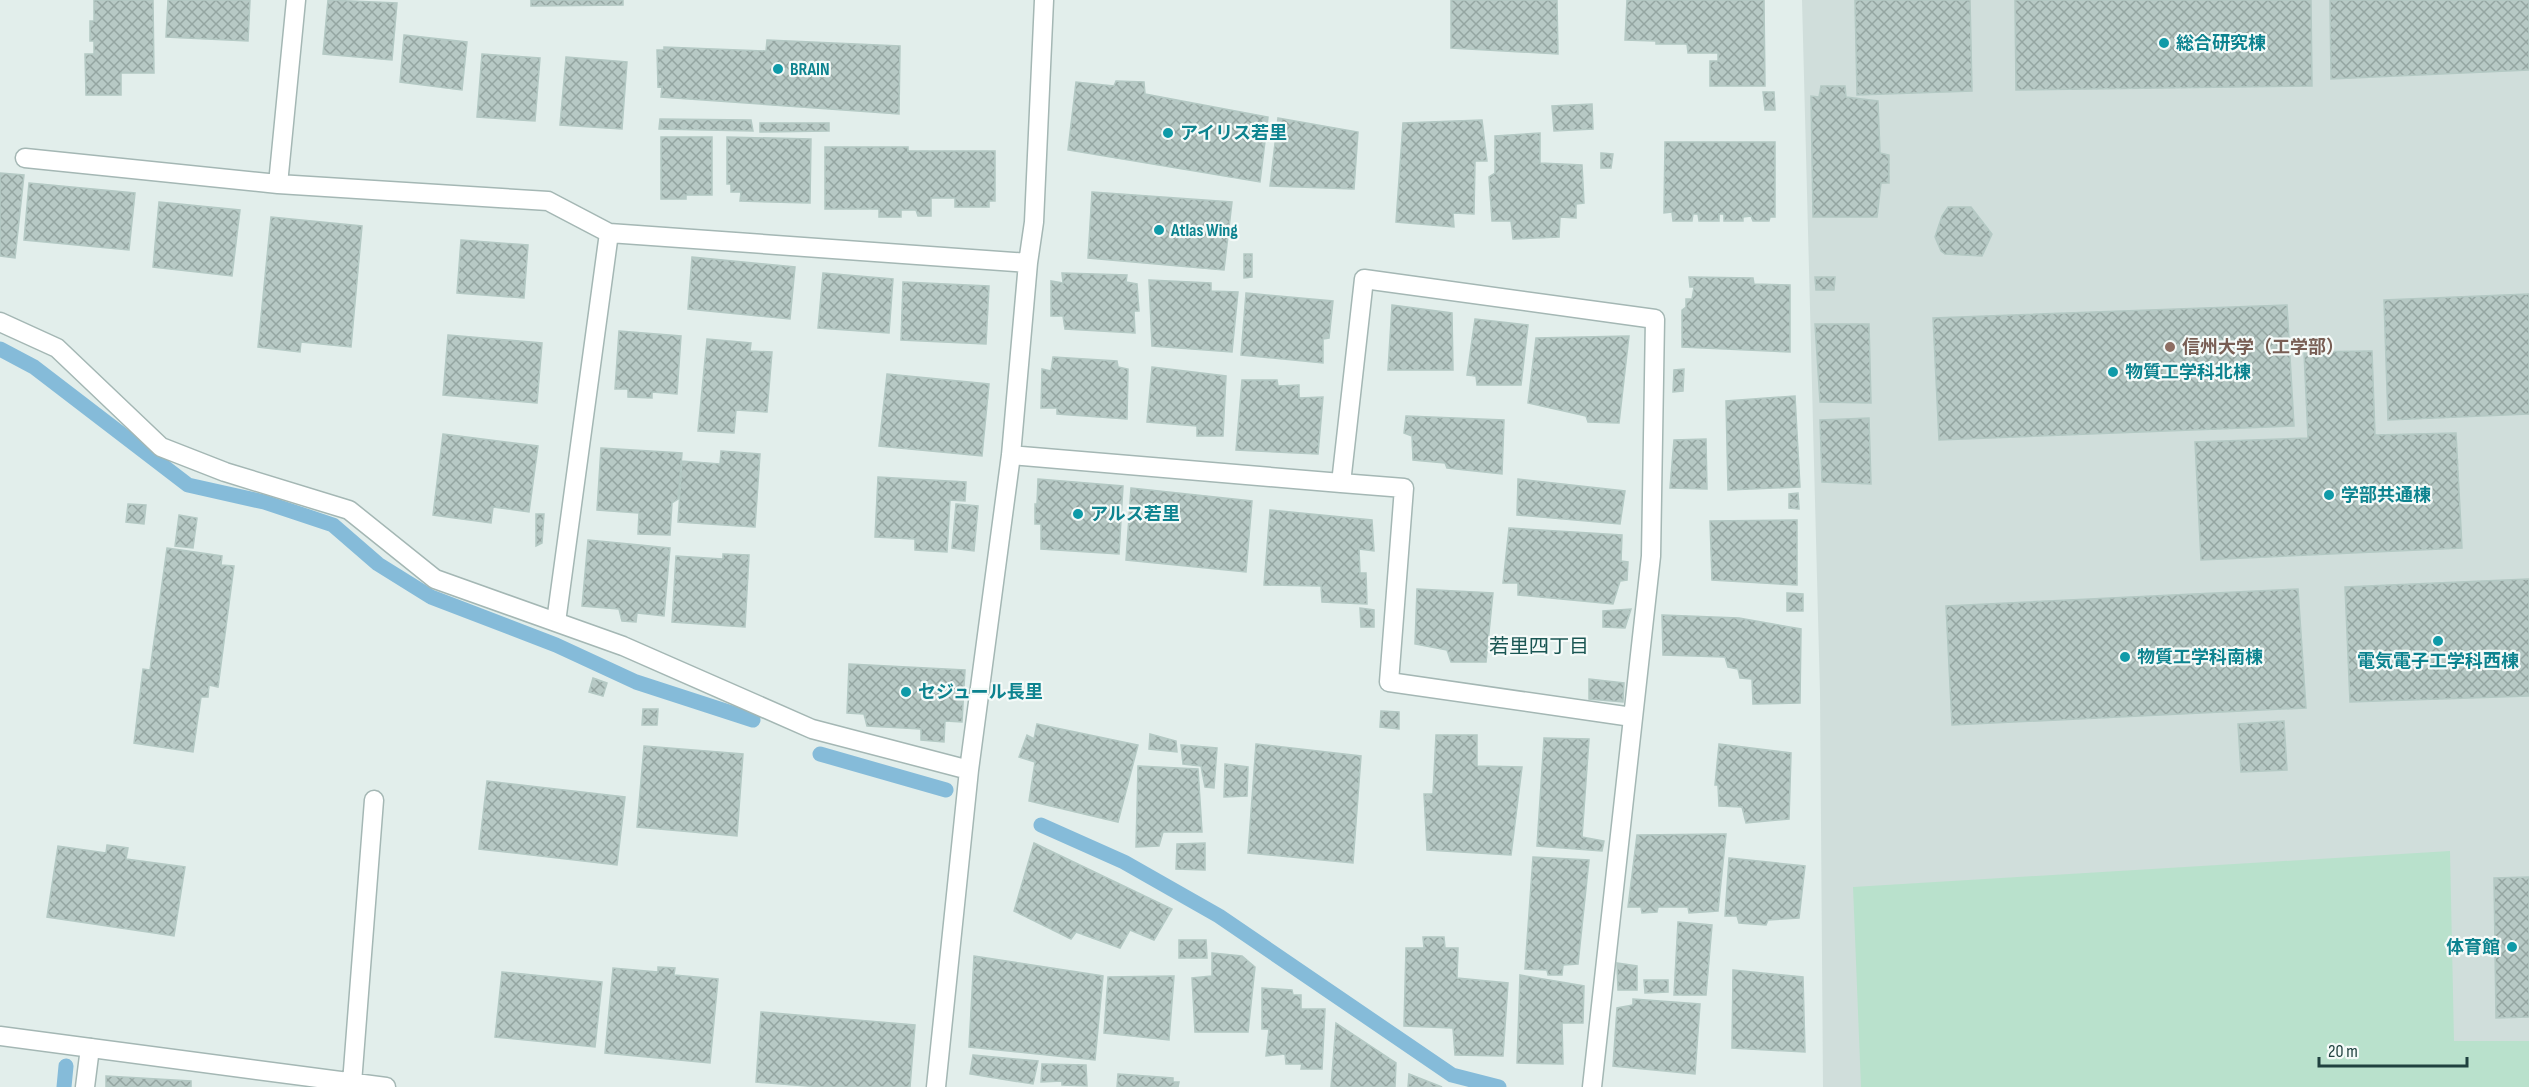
<svg xmlns="http://www.w3.org/2000/svg" width="2529" height="1087" viewBox="0 0 2529 1087" font-family="'Sofia Sans Condensed','Noto Sans JP',sans-serif">
  <style>
    .built { fill: #d0dedb }
    .garden { fill: #b9e1cc }
    .lines { fill: none; stroke-linecap: round; stroke-linejoin: round }
    .stream { stroke: #85bbd9; stroke-width: 15 }
    .building { fill: url(#building-cross-hatch); stroke: #b4c9c4; stroke-width: 1.5 }
    .service-casing { stroke: #a4b7b4; stroke-width: 21 }
    .minor-casing { stroke: #a4b7b4; stroke-width: 21 }
    .service { stroke: #fff; stroke-width: 18 }
    .minor { stroke: #fff; stroke-width: 18 }
    .culture-dot { fill: #0f9aa8; stroke: #f4faf8; stroke-width: 2 }
    .education-dot { fill: #8d6e63; stroke: #f4faf8; stroke-width: 2 }
    .labels { text-anchor: middle; dominant-baseline: central; stroke-width: 4.5; stroke-linejoin: round; paint-order: stroke }
    .culture-label { font-size: 18px; font-weight: bold; fill: #0d838f; stroke: #f4faf8; text-anchor: start }
    .education-label { font-size: 18px; font-weight: bold; fill: #785e54; stroke: #f4faf8; text-anchor: start }
    .neighbourhood-label { font-size: 20px; fill: #1a5653; stroke: #f4faf8 }
  </style>
  <defs>
    <pattern id="building-cross-hatch" width="8" height="8" patternUnits="userSpaceOnUse" patternTransform="scale(1.5)"><rect width="8" height="8" fill="#b7c9c5"/><path d="M0 0l8 8M0 8l8-8" fill="none" stroke="#94a5a1"/></pattern>
  </defs>
  <rect width="100%" height="100%" fill="#e2eeeb"/>
  <path class="built" d="M1802,0H2529V1087H1823L1820,693Z"/>
  <path class="garden" d="M2450,851L2454,1041H2529V1087H1861L1853,887Z"/>
  <g class="lines">
    <path class="stream" d="M0,349L34,367L188,485L264,502L333,525L378,564L431,597L556,645L636,682L753,720
      M820,754L946,790
      M1041,825L1124,862L1219,916L1452,1075L1499,1087
      M64,1087L66,1066"/>
  </g>
  <path class="building" d="M94,0H153L154,73H121V95H86L85,54H94V41H90V21H94Z
    M168,0H250L248,41L166,37Z
    M328,0L397,3L392,60L323,54Z
    M531,0H623V5L531,6Z
    M1451,0H1557L1558,54L1451,48Z
    M1627,0H1764L1765,86H1710V61H1718V53H1688L1687,44H1656V41L1625,40Z
    M1855,0H1970L1972,91L1857,95Z
    M2015,0H2311L2312,86L2016,90Z
    M2330,0H2529V70L2331,79Z
    M404,35L467,42L462,90L400,82Z
    M767,40L900,46L899,114L661,97L662,86L658,87L657,50H664V47L766,51Z
    M482,54L540,58L535,121L477,117Z
    M566,57L627,62L622,129L560,125Z
    M1116,81L1144,82L1145,94L1268,117L1260,182L1068,150L1076,82L1114,86Z
    M1821,86H1845L1846,97L1878,101L1880,153L1889,155V183H1881L1877,217H1813L1811,96L1819,97Z
    M1763,92H1774L1775,110H1765Z
    M1592,104L1593,129L1554,131L1552,106Z
    M1278,118L1358,132L1354,189L1270,186Z
    M660,119L751,120L753,131L659,129Z
    M1482,120L1487,161H1475L1474,214L1453,213L1454,227L1396,222L1403,123Z
    M760,123H829V131L760,132Z
    M1540,133V163L1582,165L1584,203L1576,204V218L1560,217L1559,237L1513,239L1511,221H1492L1489,177L1495,173V136Z
    M661,137H712V195H686V199H661Z
    M727,137L811,139L810,203L740,201L741,192H731V184H727Z
    M1665,142H1775V217H1770L1769,221H1753L1751,216L1743,217V221H1724V214H1719V221H1699L1698,214H1693L1692,221H1673L1672,212L1664,213Z
    M825,147H908V151H995V201H989V207H955V198H931V216H918L916,210H901V217H879V209H825Z
    M1601,153L1613,154L1611,168H1601Z
    M0,173L24,175L15,258L0,256Z
    M29,183L135,193L129,250L24,240Z
    M1092,192L1232,202L1224,270L1088,258Z
    M159,202L240,210L232,276L153,267Z
    M1948,207H1971L1992,234L1982,256L1945,254L1941,251L1935,237L1942,216Z
    M271,217L362,226L351,347L301,342L300,352L258,347Z
    M461,240L528,245L524,298L457,293Z
    M1244,254H1252V277L1244,278Z
    M692,257L795,267L790,319L688,309Z
    M823,273L893,279L889,333L818,328Z
    M1062,273L1127,275L1126,282L1137,284L1139,311H1134L1135,333L1065,329L1063,316H1051V281L1063,283Z
    M1689,277L1753,278L1754,284L1790,285V352L1682,347V310L1686,307V299H1692L1694,287H1690Z
    M1815,277H1835L1834,290H1816Z
    M1149,280L1211,283V291L1238,292L1232,352L1152,346Z
    M903,282L989,286L986,344L901,340Z
    M1246,293L1333,301L1329,338L1323,339V363L1241,355Z
    M2529,294V414L2388,420L2384,300Z
    M1392,305L1452,313L1453,370H1388Z
    M2287,305L2294,426L1939,440L1933,318Z
    M1475,319L1528,325L1521,385H1477L1476,376L1467,375Z
    M1815,324H1869L1871,403L1820,402Z
    M619,331L681,336L677,394L652,392V398L628,397V389H615Z
    M448,335L542,343L537,403L443,395Z
    M1629,336L1619,423L1588,422L1586,416L1528,403L1536,338Z
    M707,339L751,343L750,351L772,352L767,412L736,410L734,433L698,431Z
    M2372,351L2375,435L2456,433L2462,548L2201,560L2195,442L2308,438L2304,352Z
    M1053,357L1117,361L1118,367L1128,369L1127,419L1057,414V408H1041L1042,369L1051,371Z
    M1152,367L1226,376L1223,436H1197V426L1147,422Z
    M1684,369L1683,391L1673,392L1674,370Z
    M887,374L989,384L982,456L879,446Z
    M1242,380H1277L1278,386L1299,385V398L1323,397L1318,454L1236,450Z
    M1795,396L1800,487L1728,490L1726,401Z
    M1406,416L1504,420L1502,474L1447,468L1445,463L1413,460L1412,436L1404,433Z
    M1869,418L1871,484L1822,482L1820,420Z
    M443,434L538,446L529,512L493,507L491,523L433,515Z
    M1706,439L1707,489L1670,488L1674,440Z
    M601,448L682,453L678,499L672,503L670,535L638,534L639,513L597,510Z
    M721,451L760,454L755,527L678,522L682,461L720,464Z
    M878,477L966,482L965,501L950,500L947,552L915,550V539L875,537Z
    M1038,479L1123,486L1119,554L1041,549V524H1035V504H1037Z
    M1518,479L1625,491L1620,524L1517,515Z
    M1131,488L1252,501L1246,572L1126,560Z
    M1798,493L1799,509L1789,508V494Z
    M128,504L146,505L144,524L126,522Z
    M956,504L978,506L974,551L952,548Z
    M1270,510L1372,520L1374,551L1359,549L1360,573H1366L1367,604L1322,602L1321,586L1264,585Z
    M536,514H544L542,543L536,546Z
    M179,515L197,518L193,548L175,546Z
    M1797,520V585L1712,580L1710,521Z
    M1509,528L1622,535L1621,561L1628,562L1627,580L1620,581L1613,604L1518,595V583H1503Z
    M588,540L670,548L664,616L637,613L636,622L622,621L619,609L582,606Z
    M167,548L222,556L221,565L234,566L218,687L209,685L208,697H201L193,752L134,743L143,669L150,670Z
    M723,554L749,555L745,627L672,622L676,556L723,559Z
    M2529,579V696L2350,702L2345,587Z
    M1417,589L1493,593L1486,662H1451L1447,650L1415,644Z
    M2298,589L2306,708L1952,725L1946,606Z
    M1787,593L1803,594V611H1787Z
    M1360,608L1374,610V627H1361Z
    M1631,609L1625,628L1603,627V611Z
    M1662,615L1739,618L1801,629L1800,703L1753,704L1752,679L1740,678L1738,669L1728,667L1725,657L1663,655Z
    M849,664L965,670L962,722L945,721L944,742L921,740V729L867,726L864,714L847,713Z
    M593,678L607,683L603,696L589,692Z
    M1589,679L1624,683L1623,702L1589,699Z
    M643,709H658L657,725H642Z
    M1381,711L1399,712V729L1380,727Z
    M2284,721L2287,770L2241,772L2238,724Z
    M1037,724L1138,745L1118,822L1029,801L1035,762L1019,757L1027,735L1034,739Z
    M1150,734L1176,741L1177,752L1149,749Z
    M1436,735H1477V766L1522,767L1511,855L1427,850L1424,794H1433Z
    M1544,738L1589,739L1582,837L1604,841L1602,851L1537,846Z
    M1256,744L1361,756L1353,863L1248,853Z
    M1719,744L1791,753L1789,819L1746,823L1742,807L1719,806L1718,785H1715Z
    M1181,745L1217,748L1214,788L1205,787L1201,766L1183,764Z
    M644,746L743,754L737,836L637,827Z
    M1225,764L1248,767L1247,796L1224,797Z
    M1138,766L1198,769L1202,832H1163L1159,846L1136,847Z
    M487,781L625,797L617,865L479,849Z
    M1726,834L1718,911L1689,913L1688,907H1658L1657,912L1642,913L1641,907H1628L1637,835Z
    M1034,843L1172,909L1154,940L1130,930L1120,948L1076,932L1071,939L1014,911Z
    M1205,843V870L1176,869L1177,844Z
    M107,845L128,848L126,859L185,867L174,936L47,917L58,846L106,853Z
    M1533,857L1589,860L1578,964L1563,965L1562,975H1548L1547,970L1525,969Z
    M1729,858L1805,866L1799,918L1768,920L1766,925L1739,923L1737,916H1725Z
    M2529,877V1017L2496,1018L2494,878Z
    M1678,922L1712,925L1706,995H1674Z
    M1423,937H1444L1445,948H1458L1457,978L1508,983L1503,1056L1455,1055L1453,1028L1404,1026L1406,948H1424Z
    M1179,940H1206L1207,958H1179Z
    M1212,953L1242,956L1255,967L1248,1032H1195L1192,978L1212,976Z
    M974,956L1103,976L1095,1060L969,1047Z
    M1617,963L1637,966V990H1618Z
    M658,967L675,968L674,975L718,979L710,1063L605,1053L613,968L658,972Z
    M1733,970L1803,977L1805,1052L1732,1048Z
    M502,972L602,982L595,1047L495,1037Z
    M1520,975L1584,986L1583,1023H1562L1563,1064L1517,1063Z
    M1174,976L1169,1040L1104,1033L1108,977Z
    M1644,980H1668V992L1645,993Z
    M1262,988L1292,990L1293,995H1301V1009H1325L1322,1069H1301L1302,1064H1286L1285,1054L1266,1056L1269,1029H1262Z
    M1633,999L1700,1004L1695,1074L1613,1066L1617,1008L1633,1005Z
    M761,1012L915,1025L910,1087H820L756,1082Z
    M1336,1023L1396,1063L1395,1087H1331Z
    M973,1055L1038,1061L1033,1084L970,1074Z
    M1042,1064L1086,1065L1087,1086L1062,1085V1081L1041,1082Z
    M1118,1074L1173,1078V1082H1179L1178,1087H1117Z
    M1409,1074L1442,1087H1408Z
    M106,1076L191,1081V1087H106Z"/>
  <g class="lines">
    <g class="service-casing">
      <path id="service" d="M85,1087L90,1048"/>
    </g>
    <g class="minor-casing">
      <path id="minor" d="M25,158L278,184L548,201L609,233L1028,263
        M278,184L296,0
        M0,322L57,348L161,447L225,472L349,510L435,579L623,646L812,729L969,770
        M1011,455L1341,483L1364,279L1655,319L1651,556L1592,1087
        M1341,483L1404,488L1389,682L1632,717
        M556,622L609,233
        M0,1036L386,1087
        M352,1083L374,800
        M936,1087L969,770L1011,455L1028,263L1034,222L1044,0"/>
    </g>
    <use href="#service" class="service"/>
    <use href="#minor" class="minor"/>
  </g>
  <g class="culture-dot">
    <circle cx="2164" cy="43" r="6"/>
    <circle cx="778" cy="69" r="6"/>
    <circle cx="1168" cy="133" r="6"/>
    <circle cx="1159" cy="230" r="6"/>
    <circle cx="2113" cy="372" r="6"/>
    <circle cx="2329" cy="495" r="6"/>
    <circle cx="1078" cy="514" r="6"/>
    <circle cx="2438" cy="641" r="6"/>
    <circle cx="2125" cy="657" r="6"/>
    <circle cx="906" cy="692" r="6"/>
    <circle cx="2512" cy="947" r="6"/>
  </g>
  <circle class="education-dot" cx="2170" cy="347" r="6"/>
  <g class="labels">
    <g class="culture-label">
      <text x="2176" y="43">総合研究棟</text>
      <text x="790" y="69">BRAIN</text>
      <text x="1180" y="133">アイリス若里</text>
      <text x="1171" y="230">Atlas Wing</text>
      <text x="2125" y="372">物質工学科北棟</text>
      <text x="2341" y="495">学部共通棟</text>
      <text x="1090" y="514">アルス若里</text>
      <text x="2137" y="657">物質工学科南棟</text>
      <text x="2438" y="661" text-anchor="middle">電気電子工学科西棟</text>
      <text x="918" y="692">セジュール長里</text>
      <text x="2500" y="947" text-anchor="end">体育館</text>
    </g>
    <g class="education-label">
      <text x="2182" y="347">信州大学（工学部）</text>
    </g>
    <g class="neighbourhood-label">
      <text x="1539" y="647">若里四丁目</text>
    </g>
  </g>
  <path d="M2319 1057v9h148v-9" fill="none" stroke="#20413f" stroke-width="3"/>
  <text x="2328" y="1057" font-size="18" fill="#20413f" stroke="#f4faf8" stroke-width="4.5" paint-order="stroke">20 m</text>
</svg>
